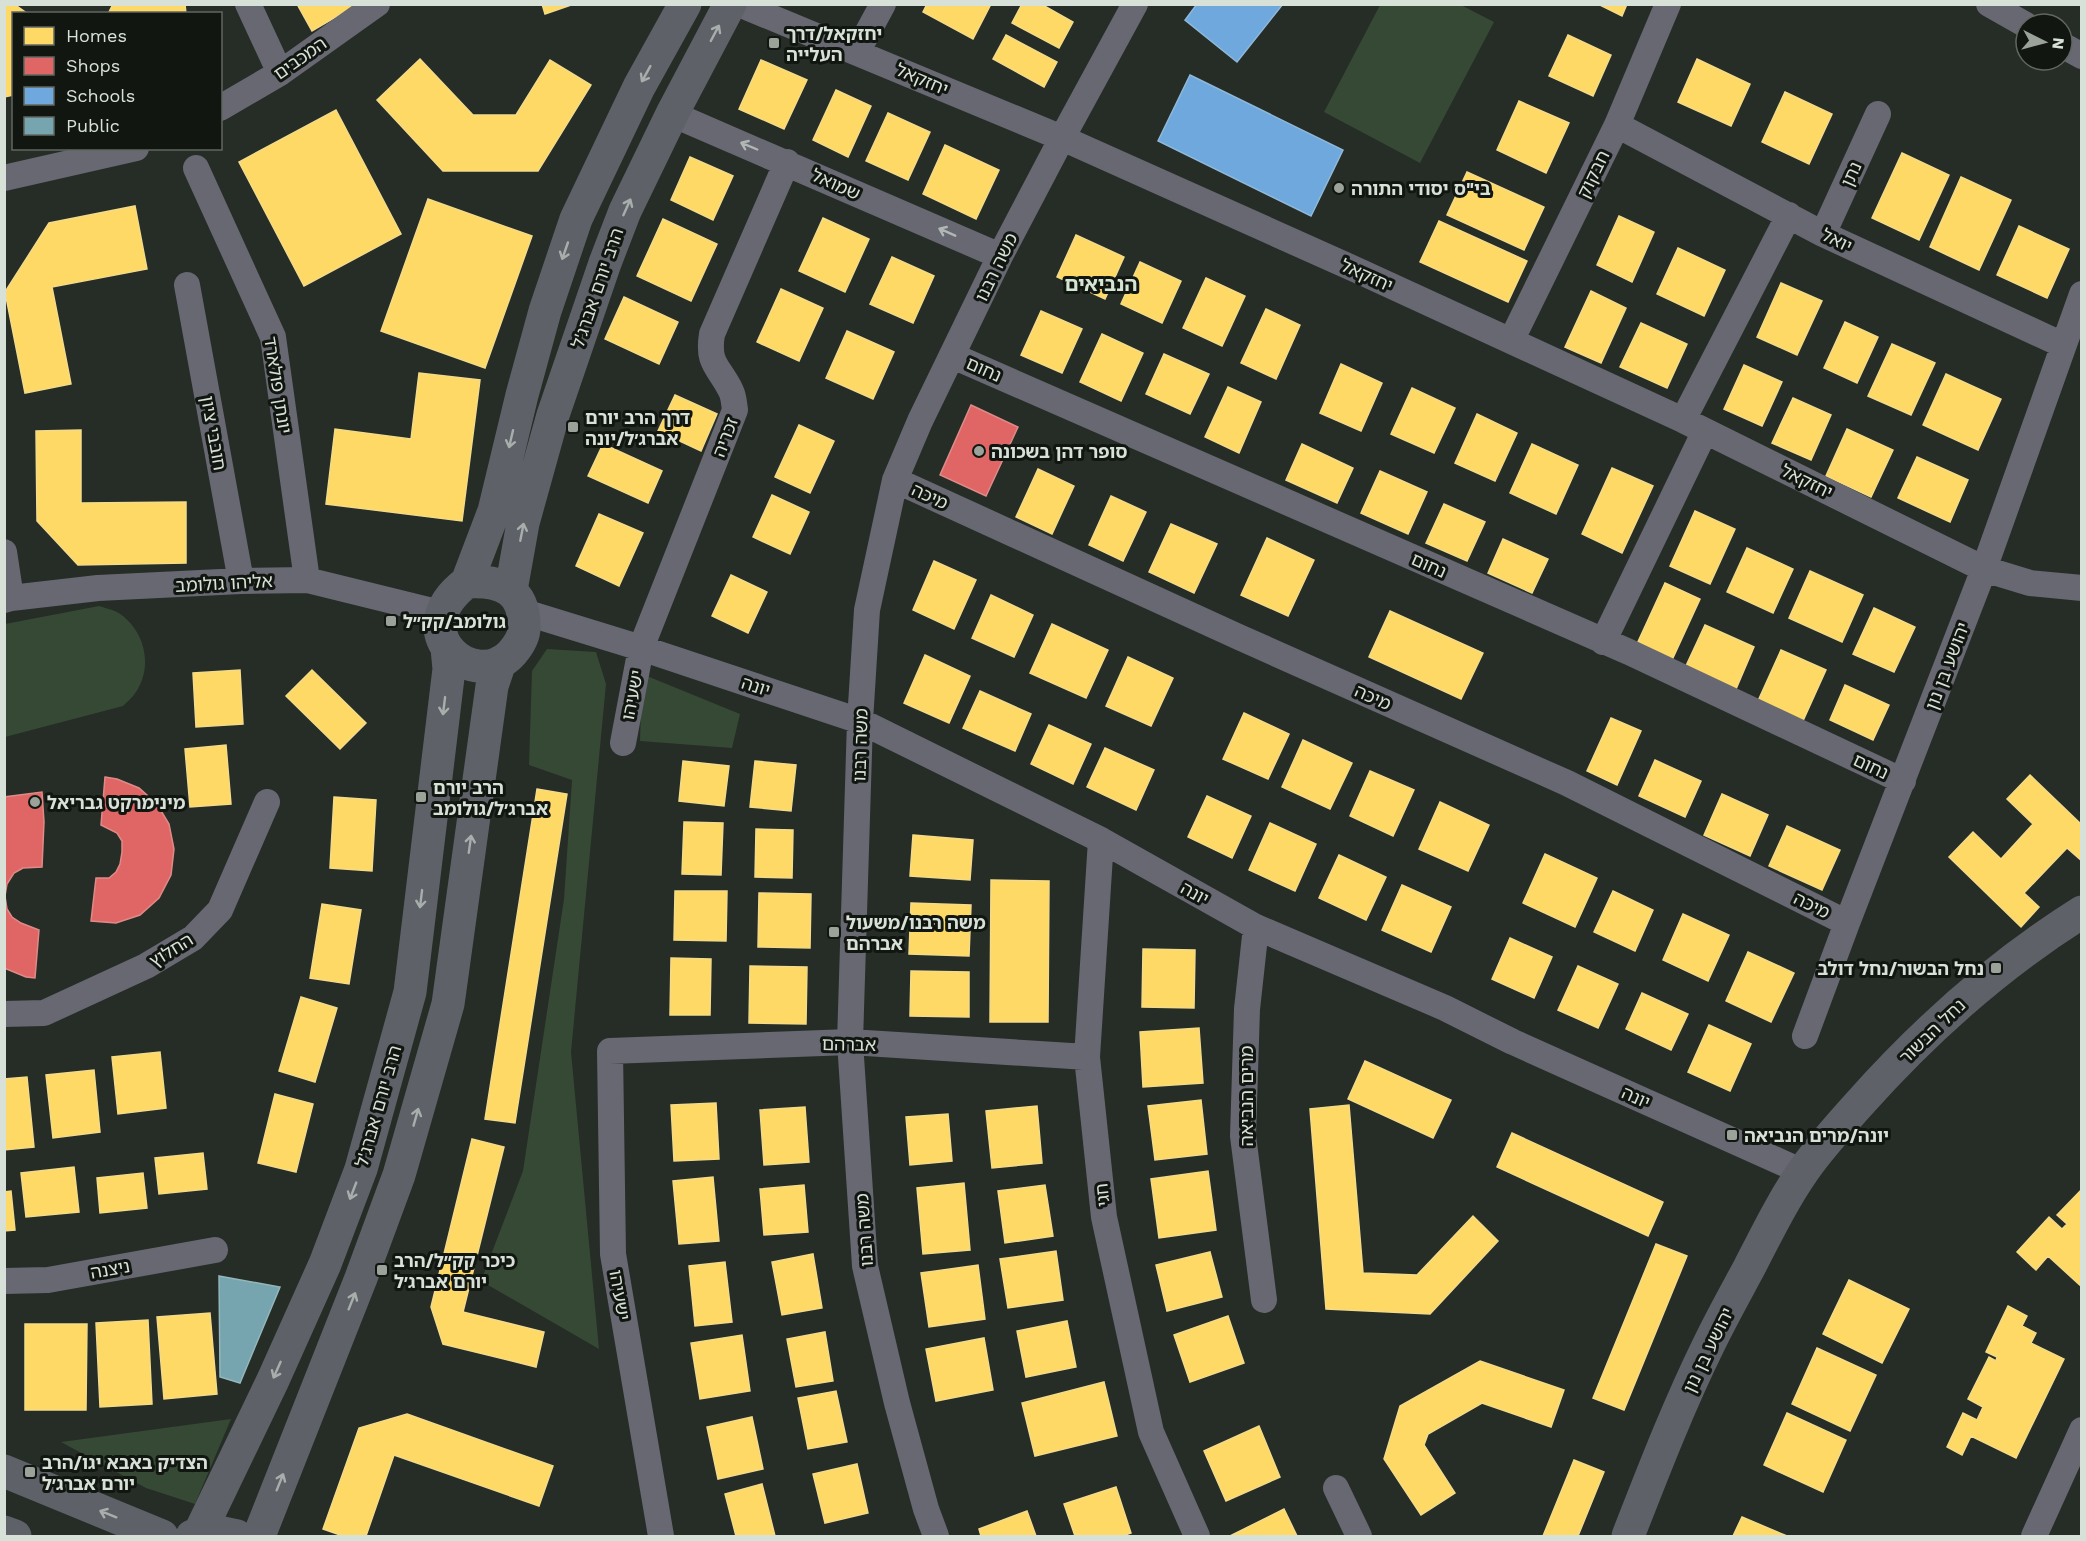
<svg xmlns="http://www.w3.org/2000/svg" width="2086" height="1541" viewBox="0 0 2086 1541" font-family="'Work Sans','Noto Sans Hebrew',sans-serif">
  <style>
    .park { fill: #354934 }
    .homes { fill: #ffd966; stroke: #f3db88; stroke-width: 1.5 }
    .shops { fill: #e06666; stroke: #de8b88; stroke-width: 1.5 }
    .schools { fill: #6fa8dc; stroke: #8eb9db; stroke-width: 1.5 }
    .public { fill: #76a5af; stroke: #93b7bb; stroke-width: 1.5 }
    .lines { fill: none; stroke-linecap: round; stroke-linejoin: round }
    .street { stroke: #676872; stroke-width: 26 }
    .secondary { stroke: #5e6268; stroke-width: 33 }
    .oneway { stroke: #a7aeab }
    .oneway2 { stroke: #b0b7b4 }
    .poi-dot { fill: #9aa29a; stroke: #111610; stroke-width: 2 }
    .labels { text-anchor: middle; dominant-baseline: central; stroke-width: 6; stroke-linejoin: round; paint-order: stroke }
    .poi-label { font-size: 18px; font-weight: bold; fill: #d8e1d8; stroke: #111610; text-anchor: start }
    .street-label { font-size: 18px; fill: #d8e1d8; stroke: #111610 }
    .neighbourhood-label { font-size: 20px; font-weight: bold; fill: #d4e5d3; stroke: #111610 }
  </style>
  <rect width="100%" height="100%" fill="#262c26"/>
  <path class="park" d="M1380,5H1461L1494,22L1420,163L1324,112Z
    M99,606C104,608 111,609 117,612C144,628 154,665 136,692C133,697 127,702 123,706L5,737V624Z
    M547,649L596,652L606,684L571,1052L599,1349L481,1281L523,1171L564,899L572,780L529,765L532,671Z
    M642,674L740,714L732,748L640,741Z
    M231,1419L195,1504L146,1488L61,1442Z"/>
  <path class="homes" d="M4,4H14L28,14H14V95L4,97Z
    M113,4H185L186,14H108Z
    M297,4H358L312,31Z
    M542,4H574L545,14Z
    M927,4H991L973,39L923,12Z
    M1022,4H1041L1073,22L1059,48L1012,23Z
    M1598,4H1627L1622,16Z
    M1006,35L1057,62L1044,87L993,59Z
    M1568,35L1611,55L1593,96L1549,76Z
    M420,59L473,115H516L550,60L591,85L538,171H443L377,100Z
    M1697,59L1750,84L1731,126L1678,102Z
    M761,60L807,80L784,129L739,109Z
    M836,90L871,106L848,157L813,140Z
    M1785,92L1832,114L1809,164L1762,142Z
    M1519,101L1569,123L1546,173L1497,150Z
    M336,110L401,234L304,286L239,162Z
    M888,113L930,132L908,180L866,161Z
    M945,145L999,170L976,219L923,194Z
    M1902,153L1949,175L1919,240L1872,218Z
    M690,157L733,176L713,220L671,200Z
    M1467,172L1544,207L1524,250L1447,215Z
    M1961,177L2011,200L1979,270L1930,247Z
    M428,199L532,236L485,368L381,331Z
    M135,206L147,269L52,287L71,384L25,393L5,292L49,223Z
    M1619,216L1654,232L1632,282L1597,265Z
    M823,218L869,239L845,292L799,271Z
    M663,219L717,244L691,301L637,276Z
    M1439,221L1527,261L1508,302L1420,262Z
    M2019,226L2069,249L2047,298L1997,275Z
    M1076,235L1124,257L1105,299L1057,277Z
    M1678,248L1725,270L1704,316L1657,294Z
    M892,257L934,276L913,323L870,304Z
    M1140,262L1181,281L1162,323L1121,304Z
    M1206,278L1245,296L1222,346L1183,328Z
    M1781,283L1822,301L1797,355L1757,337Z
    M781,289L823,308L799,361L757,342Z
    M1591,291L1626,308L1601,363L1565,347Z
    M624,297L678,322L659,364L605,339Z
    M1266,309L1300,325L1276,379L1241,363Z
    M1041,311L1082,329L1062,373L1021,355Z
    M1845,322L1878,337L1857,383L1824,368Z
    M1641,323L1687,344L1667,388L1620,367Z
    M847,331L894,352L873,399L826,378Z
    M1102,334L1143,353L1121,401L1080,382Z
    M1892,344L1935,363L1911,415L1868,396Z
    M1164,354L1209,374L1190,414L1146,394Z
    M1341,364L1382,383L1361,431L1320,413Z
    M1744,365L1782,382L1762,426L1724,409Z
    M419,373L480,380L462,521L326,504L335,429L411,439Z
    M1946,374L2001,399L1978,450L1923,425Z
    M1228,387L1261,402L1239,453L1205,437Z
    M1412,388L1455,408L1434,453L1391,434Z
    M675,395L717,414L701,451L658,431Z
    M1793,398L1831,415L1811,460L1772,443Z
    M1477,414L1517,433L1495,481L1455,463Z
    M799,425L834,441L810,493L775,477Z
    M1847,429L1893,450L1871,497L1826,476Z
    M81,430V503L186,502V563L78,565L37,521L36,431Z
    M603,444L662,471L648,503L588,476Z
    M1302,444L1353,468L1337,503L1286,480Z
    M1532,444L1578,465L1556,514L1510,493Z
    M1917,457L1968,480L1950,522L1898,498Z
    M1612,468L1653,486L1622,553L1582,534Z
    M1038,469L1074,486L1052,534L1016,517Z
    M1380,471L1427,492L1408,534L1361,513Z
    M772,495L809,512L790,554L753,537Z
    M1111,496L1146,512L1123,561L1089,545Z
    M1444,504L1485,522L1467,561L1426,543Z
    M1695,511L1735,529L1710,584L1670,566Z
    M599,514L643,533L619,586L576,566Z
    M1171,524L1217,544L1194,593L1149,572Z
    M1267,538L1314,560L1288,616L1241,595Z
    M1503,539L1548,559L1532,593L1488,573Z
    M1747,548L1793,569L1773,613L1727,592Z
    M934,561L976,580L954,629L913,610Z
    M1810,571L1863,595L1842,642L1789,618Z
    M731,575L767,592L748,633L712,616Z
    M1665,583L1700,599L1672,660L1637,644Z
    M991,595L1033,615L1014,657L972,638Z
    M1874,608L1915,627L1894,672L1853,654Z
    M1390,611L1483,653L1461,699L1369,657Z
    M1052,624L1108,650L1086,698L1030,673Z
    M1705,625L1754,647L1736,689L1686,666Z
    M1781,650L1826,670L1802,723L1757,703Z
    M925,655L970,676L949,723L904,703Z
    M1128,657L1173,678L1151,726L1106,706Z
    M240,670L243,724L196,727L193,673Z
    M312,670L366,723L340,749L286,696Z
    M1845,685L1889,705L1873,740L1830,720Z
    M980,691L1031,714L1015,751L963,728Z
    M1244,713L1289,734L1268,779L1223,759Z
    M1611,718L1641,731L1617,785L1587,771Z
    M1049,725L1091,744L1073,784L1031,764Z
    M1303,740L1352,763L1330,809L1282,787Z
    M226,745L231,804L190,807L185,749Z
    M1105,748L1154,770L1136,810L1087,787Z
    M1655,760L1701,781L1685,817L1639,796Z
    M683,761L729,766L724,806L679,801Z
    M755,761L796,765L791,811L750,807Z
    M1370,771L1414,790L1393,836L1350,816Z
    M2030,775L2082,825V861L2067,848L2024,893L2039,907L2021,927L1949,857L1973,832L2001,859L2033,824L2007,799Z
    M537,789L567,794L515,1123L485,1119Z
    M1722,794L1768,815L1750,856L1704,835Z
    M1207,796L1251,816L1232,858L1188,837Z
    M334,797L376,800L372,871L330,868Z
    M1440,802L1489,825L1468,871L1419,849Z
    M684,822L723,823L721,875L682,874Z
    M1270,823L1316,844L1295,891L1249,870Z
    M1787,826L1840,850L1822,890L1769,866Z
    M756,829L793,830L792,878L755,877Z
    M913,835L973,840L970,880L910,876Z
    M1545,854L1597,878L1575,927L1523,903Z
    M1339,855L1386,877L1366,920L1319,898Z
    M991,880L1049,881L1048,1022H990Z
    M1402,885L1451,907L1431,952L1382,930Z
    M675,891H727L726,941L674,940Z
    M1613,891L1653,910L1635,951L1594,932Z
    M759,893L811,894L810,948L758,947Z
    M911,903L971,905L969,956L909,954Z
    M322,904L361,910L349,984L310,978Z
    M1683,914L1729,935L1708,981L1663,960Z
    M1510,938L1552,957L1534,998L1492,979Z
    M1143,949L1195,950L1194,1008L1142,1007Z
    M1748,952L1794,973L1771,1022L1726,1001Z
    M671,958L711,959L710,1015H670Z
    M750,966L807,967L806,1024L749,1023Z
    M1578,966L1618,984L1598,1028L1558,1010Z
    M911,971L969,972V1017L910,1016Z
    M1642,993L1688,1014L1671,1050L1626,1029Z
    M301,997L337,1008L315,1082L279,1071Z
    M1709,1025L1751,1044L1730,1091L1688,1072Z
    M1199,1028L1203,1083L1143,1087L1140,1032Z
    M160,1052L166,1108L118,1114L112,1057Z
    M1365,1061L1451,1100L1433,1138L1348,1099Z
    M94,1070L100,1132L53,1138L46,1075Z
    M27,1077L34,1147L4,1150V1079Z
    M275,1094L313,1104L296,1172L258,1163Z
    M1201,1100L1207,1154L1155,1160L1148,1106Z
    M716,1103L719,1159L674,1161L671,1105Z
    M1349,1105L1363,1273L1417,1275L1473,1216L1498,1241L1430,1314L1326,1309L1310,1109Z
    M1037,1106L1042,1163L992,1168L986,1111Z
    M805,1107L809,1162L764,1165L760,1110Z
    M948,1114L952,1161L910,1165L906,1117Z
    M1512,1133L1663,1202L1648,1236L1497,1167Z
    M472,1139L504,1147L463,1312L544,1332L536,1367L443,1344L431,1307Z
    M203,1153L207,1189L159,1194L155,1158Z
    M74,1167L79,1212L26,1217L21,1173Z
    M1208,1171L1216,1230L1159,1238L1151,1179Z
    M143,1173L147,1208L100,1213L97,1178Z
    M713,1177L719,1241L679,1244L673,1181Z
    M964,1183L970,1250L923,1254L917,1188Z
    M804,1185L808,1232L764,1235L760,1189Z
    M1045,1185L1053,1236L1005,1243L998,1191Z
    M2082,1189V1287L2048,1256L2036,1270L2017,1252L2049,1217L2062,1229L2067,1224L2057,1215Z
    M11,1191L15,1230L4,1231V1192Z
    M1656,1244L1687,1256L1624,1410L1593,1398Z
    M1056,1251L1063,1300L1008,1308L1000,1259Z
    M1210,1252L1222,1297L1167,1311L1156,1265Z
    M813,1254L822,1308L782,1315L772,1262Z
    M725,1262L732,1322L695,1326L689,1266Z
    M978,1265L985,1319L929,1327L921,1273Z
    M1849,1280L1909,1309L1882,1363L1823,1334Z
    M2008,1306L2027,1316L2022,1326L2036,1333L2031,1343L2064,1359L2016,1458L1971,1436L1962,1455L1947,1447L1963,1413L1977,1420L1983,1407L1968,1399L1989,1357L1996,1361L1997,1357L1986,1352Z
    M210,1313L217,1394L164,1399L157,1317Z
    M1228,1316L1244,1363L1190,1382L1174,1335Z
    M148,1320L152,1404L100,1407L96,1323Z
    M1067,1321L1076,1367L1026,1377L1017,1331Z
    M25,1324H87L86,1410H25Z
    M825,1332L833,1381L796,1387L787,1339Z
    M742,1335L750,1391L700,1399L691,1343Z
    M984,1338L993,1390L936,1401L926,1349Z
    M1817,1348L1876,1375L1850,1431L1792,1404Z
    M1480,1361L1564,1390L1551,1427L1482,1403L1428,1434L1424,1445L1455,1493L1421,1515L1384,1459L1400,1406Z
    M1104,1382L1117,1436L1035,1456L1022,1403Z
    M836,1391L847,1442L808,1449L798,1398Z
    M1787,1413L1846,1440L1823,1492L1764,1465Z
    M407,1414L553,1466L539,1506L394,1455L366,1536H343L323,1529L359,1428Z
    M752,1417L763,1469L718,1479L707,1427Z
    M1259,1426L1280,1477L1226,1501L1204,1451Z
    M1574,1460L1604,1472L1578,1536H1543Z
    M857,1464L868,1513L825,1523L813,1474Z
    M762,1484L775,1536H736L725,1494Z
    M1116,1487L1131,1533L1122,1536H1075L1064,1504Z
    M1284,1509L1297,1536H1230Z
    M1027,1511L1036,1536H981L979,1529Z
    M1742,1517L1787,1536H1733Z"/>
  <path class="shops" d="M971,405L1018,427L986,496L940,475Z
    M105,777L117,779L139,788L157,804L169,824L174,849L171,875L159,898L140,915L116,923L91,921L96,878H109L116,872L120,864L122,852V841L117,833L101,825Z
    M42,792L44,822L42,867L23,868L14,873L7,884L5,896L7,909L12,917L21,923L39,930L35,978L26,977L4,968V797Z"/>
  <path class="schools" d="M1197,4H1283L1237,62L1185,20Z
    M1190,75L1343,150L1311,216L1158,141Z"/>
  <path class="public" d="M219,1276L280,1287L240,1383L220,1377Z"/>
  <g class="lines">
    <path class="street" d="M248,4L280,73
      M739,4L1062,138L1361,272L1683,420L1984,569L2030,583L2082,588
      M1989,4L2026,25
      M2062,45L2082,56
      M857,52L883,4
      M220,108L280,73L377,4
      M672,114L1000,256
      M1617,125L1823,234L2063,345
      M196,168L273,337L307,580
      M4,178L136,148
      M1823,234L1878,114
      M187,285L241,581
      M1511,341L1617,125L1668,4
      M953,356L1629,652L1903,781
      M1683,420L1789,215
      M895,480L1241,638L1567,783L1847,923
      M4,552L11,598
      M4,600L11,598L98,588L241,581L307,580L441,613
      M524,612L641,648L860,721L1101,840L1256,927L1445,1008L1513,1042L1803,1172
      M1603,642L1705,431
      M623,743L641,648L735,410C734,404 734,397 731,391C719,366 707,365 712,334L787,162
      M1101,840L1087,1057L1104,1217L1151,1432L1197,1536
      M1256,927L1247,1009L1243,1136L1264,1300
      M4,1014L44,1013L146,966L193,938L220,910L267,802
      M1805,1036L1847,923L1984,569L2082,294
      M4,1281L48,1280L215,1250
      M1336,1488L1359,1536
      M661,1536L613,1254L610,1051L850,1042L1087,1057
      M936,1536L926,1509L897,1403L865,1266L850,1042L860,721L867,610L895,480L920,421L1000,256L1062,138L1135,4
      M2034,1536L2082,1430"/>
    <path class="secondary" d="M467,582L494,511L522,395L545,311L576,219L639,87L685,4
      M467,582C502,580 525,590 524,628C524,637 518,646 512,653C475,694 400,632 467,582Z
      M511,590L523,523L553,415L605,263L625,211L672,114L730,4
      M4,1471L162,1536
      M4,1532L15,1536
      M199,1534L273,1380L325,1264L361,1169L410,992L449,669L447,648
      M192,1536L218,1532L237,1536
      M259,1536L361,1278L399,1175L448,1004L492,686L500,662
      M1628,1536C1653,1472 1678,1407 1709,1344C1721,1319 1735,1294 1749,1268C1766,1235 1783,1200 1804,1170C1821,1146 1840,1125 1859,1104C1924,1031 1999,964 2082,912"/>
  </g>
  <defs><path id="oneway-shaft" d="M-6 0H5M1.5-3L5.5 0L1.5 3" fill="none" stroke-width="1.6" stroke-linecap="round" stroke-linejoin="round" transform="scale(1.5)"/></defs>
  <g class="oneway">
    <use href="#oneway-shaft" transform="translate(715 33) rotate(-62)"/>
    <use href="#oneway-shaft" transform="translate(646 74) rotate(119)"/>
    <use href="#oneway-shaft" transform="translate(627 207) rotate(-66)"/>
    <use href="#oneway-shaft" transform="translate(565 251) rotate(109)"/>
    <use href="#oneway-shaft" transform="translate(511 439) rotate(103)"/>
    <use href="#oneway-shaft" transform="translate(522 532) rotate(-79)"/>
    <use href="#oneway-shaft" transform="translate(444 706) rotate(97)"/>
    <use href="#oneway-shaft" transform="translate(470 844) rotate(-82)"/>
    <use href="#oneway-shaft" transform="translate(421 899) rotate(97)"/>
    <use href="#oneway-shaft" transform="translate(416 1117) rotate(-74)"/>
    <use href="#oneway-shaft" transform="translate(353 1191) rotate(111)"/>
    <use href="#oneway-shaft" transform="translate(352 1301) rotate(-68)"/>
    <use href="#oneway-shaft" transform="translate(277 1370) rotate(114)"/>
    <use href="#oneway-shaft" transform="translate(280 1482) rotate(-68)"/>
    <use href="#oneway-shaft" transform="translate(108 1514) rotate(-158)"/>
  </g>
  <g class="oneway2">
    <use href="#oneway-shaft" transform="translate(749 146) rotate(-157)"/>
    <use href="#oneway-shaft" transform="translate(947 232) rotate(-156)"/>
  </g>
  <g class="poi-dot">
    <rect x="768" y="37" width="12" height="12" rx="3"/>
    <circle cx="1339" cy="188" r="6"/>
    <rect x="567" y="421" width="12" height="12" rx="3"/>
    <circle cx="979" cy="451" r="6"/>
    <rect x="385" y="615" width="12" height="12" rx="3"/>
    <rect x="415" y="791" width="12" height="12" rx="3"/>
    <circle cx="35" cy="802" r="6"/>
    <rect x="828" y="926" width="12" height="12" rx="3"/>
    <rect x="1990" y="962" width="12" height="12" rx="3"/>
    <rect x="1726" y="1129" width="12" height="12" rx="3"/>
    <rect x="376" y="1264" width="12" height="12" rx="3"/>
    <rect x="24" y="1466" width="12" height="12" rx="3"/>
  </g>
  <g class="labels">
    <g class="poi-label">
      <text x="786" y="33">יחזקאל/דרך<tspan x="786" dy="21">העלייה</tspan></text>
      <text x="1351" y="188">בי"ס יסודי התורה</text>
      <text x="585" y="417">דרך הרב יורם<tspan x="585" dy="21">אברג׳ל/יונה</tspan></text>
      <text x="991" y="451">סופר דהן בשכונה</text>
      <text x="403" y="621">גולומב/קק״ל</text>
      <text x="433" y="787">הרב יורם<tspan x="433" dy="21">אברג׳ל/גולומב</tspan></text>
      <text x="47" y="802">מינימרקט גבריאל</text>
      <text x="846" y="922">משה רבנו/משעול<tspan x="846" dy="21">אברהם</tspan></text>
      <text x="1984" y="968" text-anchor="end">נחל הבשור/נחל דולב</text>
      <text x="1744" y="1135">יונה/מרים הנביאה</text>
      <text x="394" y="1260">כיכר קק״ל/הרב<tspan x="394" dy="21">יורם אברג׳ל</tspan></text>
      <text x="42" y="1462">הצדיק באבא יגו/הרב<tspan x="42" dy="21">יורם אברג׳ל</tspan></text>
    </g>
    <g class="street-label">
      <text transform="translate(300 58) rotate(-35)">המכבים</text>
      <text transform="translate(922 79) rotate(23)">יחזקאל</text>
      <text transform="translate(1593 174) rotate(-64)">חבקוק</text>
      <text transform="translate(1851 174) rotate(-66)">נתן</text>
      <text transform="translate(836 184) rotate(24)">שמואל</text>
      <text transform="translate(1837 240) rotate(26)">יואל</text>
      <text transform="translate(996 267) rotate(-64)">משה רבנו</text>
      <text transform="translate(1367 275) rotate(24)">יחזקאל</text>
      <text transform="translate(597 288) rotate(-71)">הרב יורם אברג'ל</text>
      <text transform="translate(984 369) rotate(24)">נחום</text>
      <text transform="translate(278 385) rotate(81)">יונתן פולארד</text>
      <text transform="translate(214 433) rotate(80)">חובבי ציון</text>
      <text transform="translate(725 437) rotate(-69)">זכריה</text>
      <text transform="translate(1807 481) rotate(26)">יחזקאל</text>
      <text transform="translate(930 496) rotate(25)">מיכה</text>
      <text transform="translate(1429 565) rotate(24)">נחום</text>
      <text transform="translate(224 583) rotate(-3)">אליהו גולומב</text>
      <text transform="translate(1947 666) rotate(-69)">יהושע בן נון</text>
      <text transform="translate(756 686) rotate(18)">יונה</text>
      <text transform="translate(632 695) rotate(-79)">ישעיהו</text>
      <text transform="translate(1373 697) rotate(24)">מיכה</text>
      <text transform="translate(860 745) rotate(-88)">משה רבנו</text>
      <text transform="translate(1871 766) rotate(25)">נחום</text>
      <text transform="translate(1195 893) rotate(29)">יונה</text>
      <text transform="translate(1812 905) rotate(26)">מיכה</text>
      <text transform="translate(171 950) rotate(-32)">החלוץ</text>
      <text transform="translate(1932 1031) rotate(-44)">נחל הבשור</text>
      <text transform="translate(849 1044) rotate(1)">אברהם</text>
      <text transform="translate(1246 1096) rotate(-90)">מרים הנביאה</text>
      <text transform="translate(1636 1097) rotate(24)">יונה</text>
      <text transform="translate(378 1106) rotate(-74)">הרב יורם אברג'ל</text>
      <text transform="translate(1102 1195) rotate(-96)">חגי</text>
      <text transform="translate(864 1230) rotate(-94)">משה רבנו</text>
      <text transform="translate(110 1269) rotate(-10)">ניצנה</text>
      <text transform="translate(620 1295) rotate(80)">ישעיהו</text>
      <text transform="translate(1708 1350) rotate(-64)">יהושע בן נון</text>
    </g>
    <g class="neighbourhood-label">
      <text x="1101" y="284">הנביאים</text>
    </g>
  </g>
  <rect width="2086" height="1541" fill="none" stroke="#d8e1d8" stroke-width="12"/>
  <rect x="12" y="12" width="210" height="138" fill="#111610" stroke="#616760" stroke-width="1.5"/>
  <rect x="24" y="27" width="30" height="18" fill="#ffd966" stroke="#616760" stroke-width="1.5"/>
  <text x="66" y="42" font-size="18" fill="#d8e1d8">Homes</text>
  <rect x="24" y="57" width="30" height="18" fill="#e06666" stroke="#616760" stroke-width="1.5"/>
  <text x="66" y="72" font-size="18" fill="#d8e1d8">Shops</text>
  <rect x="24" y="87" width="30" height="18" fill="#6fa8dc" stroke="#616760" stroke-width="1.5"/>
  <text x="66" y="102" font-size="18" fill="#d8e1d8">Schools</text>
  <rect x="24" y="117" width="30" height="18" fill="#76a5af" stroke="#616760" stroke-width="1.5"/>
  <text x="66" y="132" font-size="18" fill="#d8e1d8">Public</text>
  <g transform="translate(2044 42) rotate(96)"><circle r="28" fill="#111610" stroke="#616760" stroke-width="1.5"/>
  <path d="M0-4.5L10 22L0 15L-10 22Z" fill="#9aa29a"/>
  <text y="-9" font-size="16" font-weight="bold" text-anchor="middle" fill="#d8e1d8">N</text>
  </g>
</svg>
